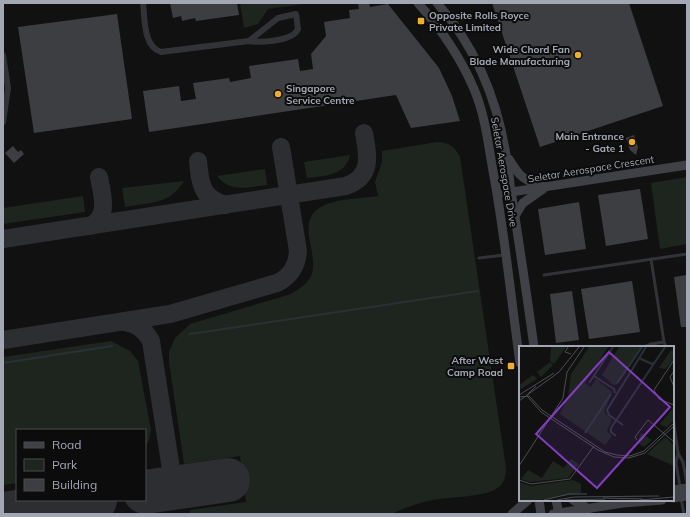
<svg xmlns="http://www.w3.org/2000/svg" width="690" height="517" viewBox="0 0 690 517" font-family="Mulish,sans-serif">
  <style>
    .green { fill: #1d251e }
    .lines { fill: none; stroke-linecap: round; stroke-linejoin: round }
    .stream { stroke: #293137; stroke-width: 2 }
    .taxiway { stroke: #2d2e31; stroke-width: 18 }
    .runway { stroke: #2d2e31; stroke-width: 44 }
    .building { fill: #3d3e42 }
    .lane { stroke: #323337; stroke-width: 3 }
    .street { stroke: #323337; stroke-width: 6 }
    .secondary { stroke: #404147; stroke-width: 9 }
    .poi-dot { fill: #eead2c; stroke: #0c0c0d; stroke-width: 1.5 }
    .labels { text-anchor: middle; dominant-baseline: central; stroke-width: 4; stroke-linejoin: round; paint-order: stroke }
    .poi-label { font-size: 10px; font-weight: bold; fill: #a2a7b3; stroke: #0c0c0d; text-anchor: end }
    .street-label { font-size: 10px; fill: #a2a7b3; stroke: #0c0c0d }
    .inset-river { fill: none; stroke: #293137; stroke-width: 2 }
    .inset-road { fill: none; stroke: #4b4d52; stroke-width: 1 }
    .view { fill: #813ebd; fill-opacity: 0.15; stroke: #813ebd; stroke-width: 2 }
    .inset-edge { fill: none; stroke: #a2a7b3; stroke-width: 2 }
  </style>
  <rect width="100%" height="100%" fill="#111112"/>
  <path class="green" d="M240,3H304V4L268,9L258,24L244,28Z
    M437,142C449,142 455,147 460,157L506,468C506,477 504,484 496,489C483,497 449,497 432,500C418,503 405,508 391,514H190V510L246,502L240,456L184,464L169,362V352L175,338L190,324L291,294C297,290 303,287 308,281C325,260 292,223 321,207C336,198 360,199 378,196L375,182L382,162V151Z
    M350,155C346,176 323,176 307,178L304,162Z
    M265,169L267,185C248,187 230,193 217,176Z
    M687,177V244L660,249L651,183Z
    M184,181C170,205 150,202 125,207L122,188Z
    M83,196L85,212L3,224V208Z
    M111,341L130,351L138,361L151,430L149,440L145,448V430H17V483L3,485V357Z"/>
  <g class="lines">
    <path class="stream" d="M190,334L478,291
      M3,363L112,346"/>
    <path class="taxiway" d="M198,161C200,183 201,198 226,205
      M90,226C110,216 102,195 99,177
      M3,239L346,186C373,176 368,156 364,133
      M124,322C137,323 145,330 151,341L174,488
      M3,340L170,314L277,283C291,276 297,266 298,251L281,147"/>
    <path class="runway" d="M145,492L228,480
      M3,514L95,500"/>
  </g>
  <path class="building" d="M170,3H237L239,15L196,21L195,18L182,21L181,16L173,18Z
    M358,3H369L370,7L388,4L439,68L452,96L460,121L411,128L396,95L149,132L143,91L179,86L181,101L196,99L193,83L229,78L230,82L251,78L249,66L298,59L300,71L313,69L311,54L326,36L324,22L350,18L349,10L359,9Z
    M492,3H629L663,106L540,147Z
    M117,14L132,119L34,133L18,27Z
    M634,135L638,147L636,155L630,150L626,138Z
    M13,146L18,152L21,150L24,154L14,163L5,153Z
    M640,189L648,239L606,246L598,195Z
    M579,202L586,249L545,255L538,209Z
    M687,275V327H681L674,277Z
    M632,281L640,332L589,339L581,289Z
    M572,291L579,340L556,343L550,294Z"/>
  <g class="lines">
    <path class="lane" d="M479,258L504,255
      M651,259L664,342L666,347
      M544,275L687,254
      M644,347L651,344L664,342
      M673,417L678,453L676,463L680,487
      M678,453L683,462L687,484
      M681,498L684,514"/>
    <path class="street" d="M143,3C145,19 143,46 161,52L249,41C261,43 293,41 298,29L296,14L278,18L249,41
      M3,55L8,88L3,122"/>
    <path class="secondary" d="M418,3C441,29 460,56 474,89C485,115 488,143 493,171C505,235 511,299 520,363
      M437,3C475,46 497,99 506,155C509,167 509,179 511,191C519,243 527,295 534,347
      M509,159C519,176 523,180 542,186
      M505,193L687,165
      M515,216L523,203L543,189
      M673,490L687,488
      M673,498L687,496
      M539,500L541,514
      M556,500L559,514
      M573,500L589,509
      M512,514L528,500
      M553,514L623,503L662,500"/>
  </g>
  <g class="poi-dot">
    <rect x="417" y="17" width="8" height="8" rx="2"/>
    <circle cx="578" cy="55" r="4"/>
    <circle cx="278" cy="94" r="4"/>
    <circle cx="632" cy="142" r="4"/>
    <rect x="507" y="362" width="8" height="8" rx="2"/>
  </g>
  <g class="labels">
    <g class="poi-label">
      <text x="429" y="15" text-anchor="start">Opposite Rolls Royce<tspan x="429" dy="12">Private Limited</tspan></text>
      <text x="570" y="49">Wide Chord Fan<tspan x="570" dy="12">Blade Manufacturing</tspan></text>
      <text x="286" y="88" text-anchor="start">Singapore<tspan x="286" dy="12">Service Centre</tspan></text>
      <text x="624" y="136">Main Entrance<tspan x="624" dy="12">- Gate 1</tspan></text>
      <text x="503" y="360">After West<tspan x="503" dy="12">Camp Road</tspan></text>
    </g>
    <g class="street-label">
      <text transform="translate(591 169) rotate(-9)">Seletar Aerospace Crescent</text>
      <text transform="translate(504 172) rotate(80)">Seletar Aerospace Drive</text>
    </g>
  </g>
  <g transform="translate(519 346)">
    <rect width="155" height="155" fill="#111112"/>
    <path d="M32,1H47L35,18L31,15ZM70,1H89L66,37L72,41L77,33L93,46L85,66L93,74L88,85L93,90L86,99L41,68L49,51L52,28ZM100,1H124L99,38L94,39L83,29ZM152,4L155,5L153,16L146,23L140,22ZM31,16L34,19L22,31L18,26ZM14,29L18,33L0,44V39ZM155,61V74L148,81L144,80L141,78ZM122,87L133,94L125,101L119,97ZM145,92H148L155,100V120L128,108ZM52,113L60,118L49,132L11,136L2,133L9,124L23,132L34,115L45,122ZM54,134L62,138V147L21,154H0V136L12,140Z" fill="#1d251e"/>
    <path class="inset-river" d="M120,12L133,18L136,16M75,30L95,43L96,47M70,37L94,1M98,37L123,1M104,79L90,69L88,64L127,1M66,87L92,48M97,90L92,86V82L146,1"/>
    <path class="inset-road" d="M49,1L46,6L52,8M155,14L135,44L140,53L155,59M155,25L151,31L155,41M0,49L35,27M8,49L17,40M8,50L22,66L79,104L95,111L110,112L126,107L155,80M0,51L10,50L23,64L86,106L98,109L111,110L125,105L155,77M0,55L40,26L60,1M118,94L116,91L129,74L155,96M0,120L44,52L48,26L65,1M0,134L12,138L51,133L75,100M84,152L124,153M25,154L50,148H68M38,154L55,151L140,150M46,154L86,153M121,154L155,151"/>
    <path class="view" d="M90,6L151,61L78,142L17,88Z"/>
    <rect width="155" height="155" class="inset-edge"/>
  </g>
  <rect width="690" height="517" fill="none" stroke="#a2a7b3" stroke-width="8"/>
  <rect x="16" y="429" width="130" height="72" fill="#0c0c0d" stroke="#484a4f"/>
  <rect x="24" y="442" width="20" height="6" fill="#404147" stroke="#484a4f"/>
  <text x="52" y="449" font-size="12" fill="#a2a7b3">Road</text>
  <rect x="24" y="459" width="20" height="12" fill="#1d251e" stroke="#484a4f"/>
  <text x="52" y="469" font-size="12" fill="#a2a7b3">Park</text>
  <rect x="24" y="479" width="20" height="12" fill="#3d3e42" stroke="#484a4f"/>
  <text x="52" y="489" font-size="12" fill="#a2a7b3">Building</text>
</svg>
